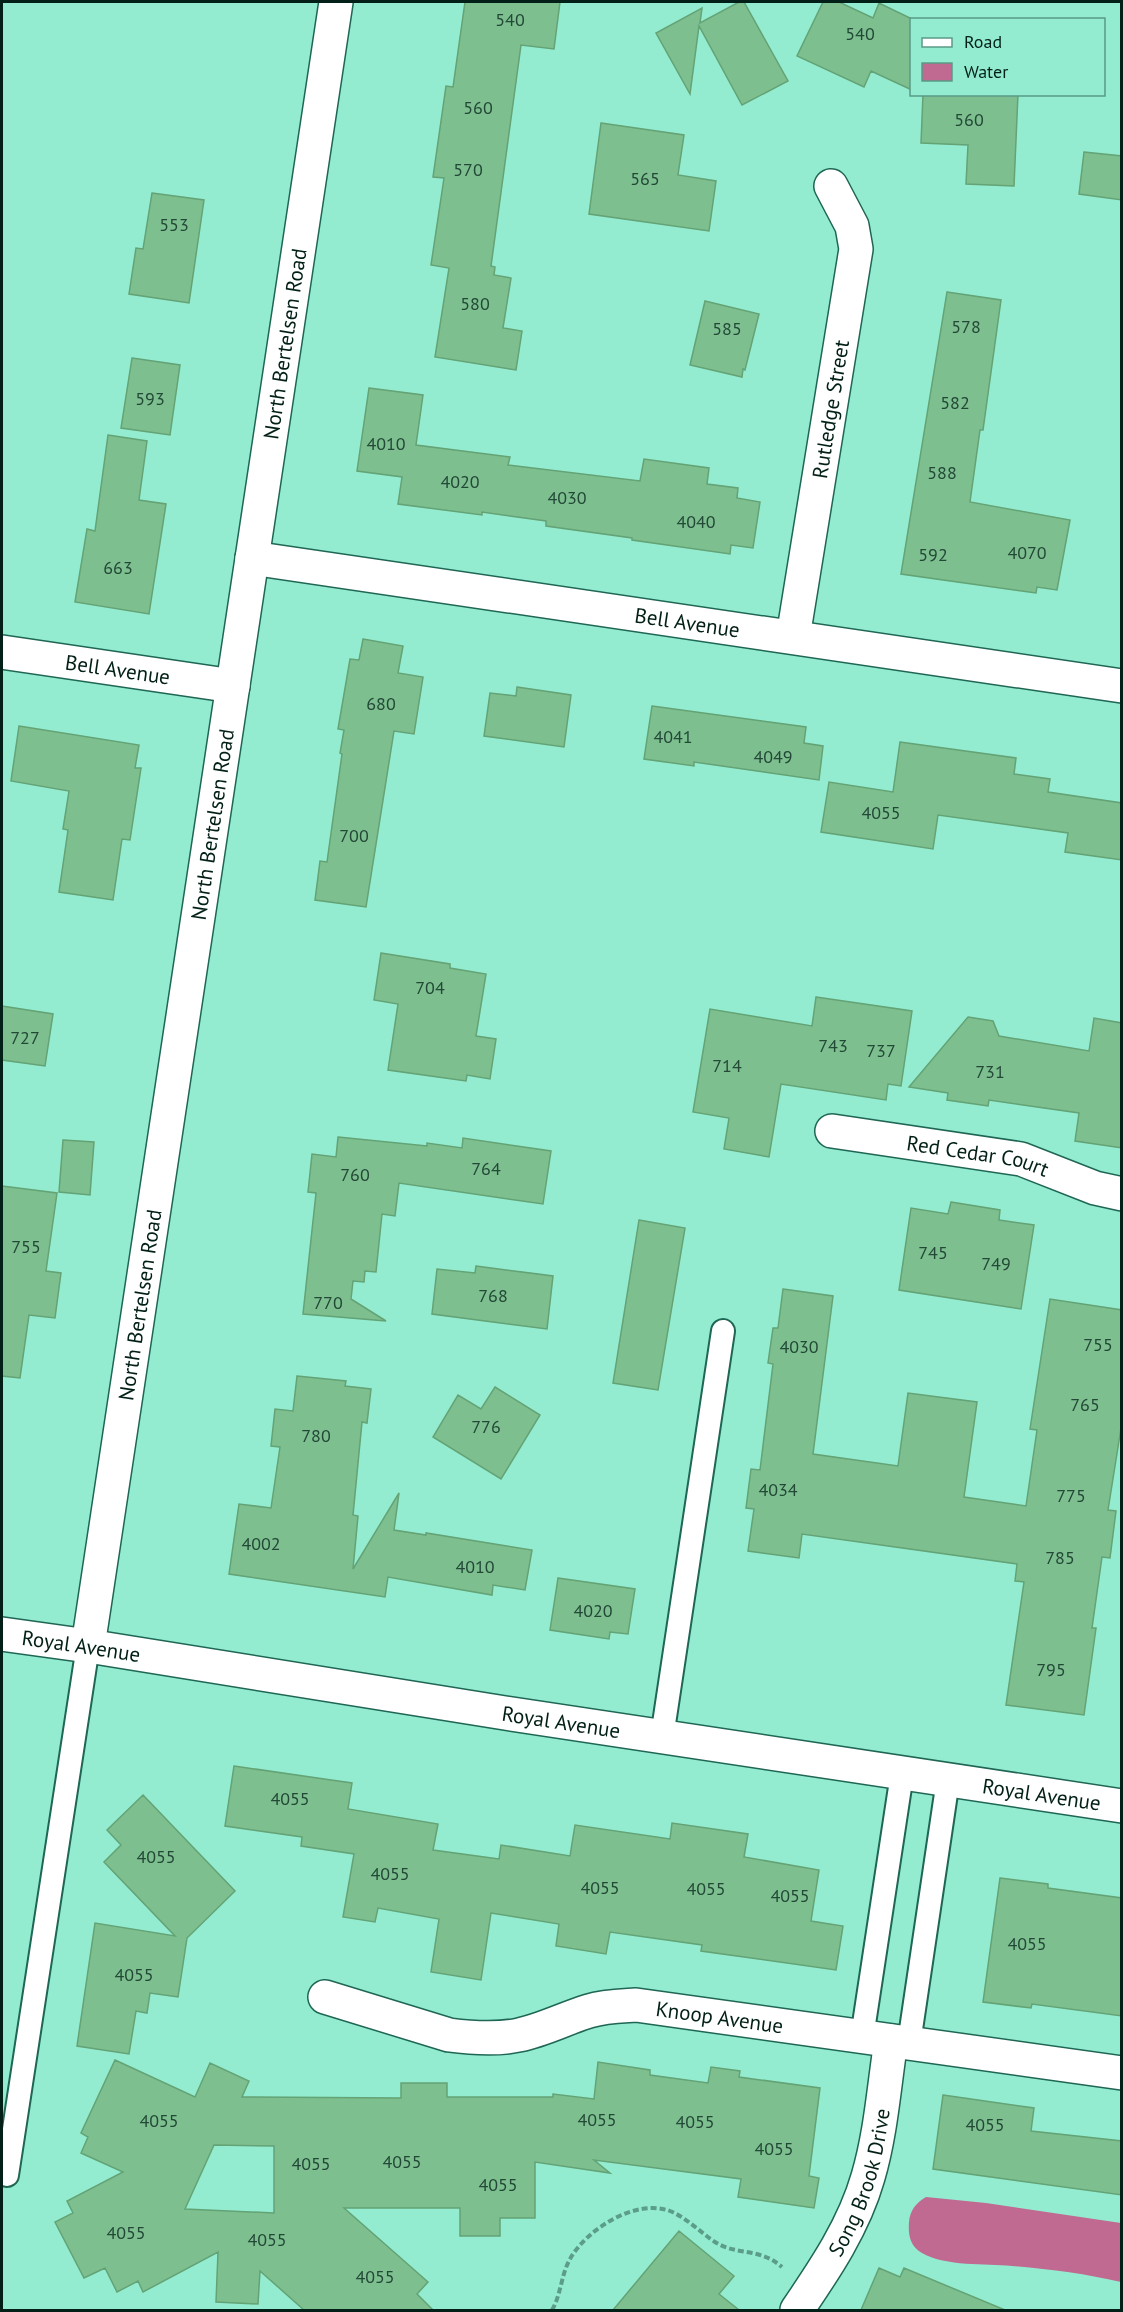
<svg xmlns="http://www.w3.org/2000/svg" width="1123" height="2312" viewBox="0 0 1123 2312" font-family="'PT Sans',sans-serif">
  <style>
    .water { fill: #c06a91 }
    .building { fill: #7ebf90; stroke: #63a375; stroke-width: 1.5; fill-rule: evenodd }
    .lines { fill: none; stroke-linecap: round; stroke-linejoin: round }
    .service-casing { stroke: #1f6654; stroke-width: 26 }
    .minor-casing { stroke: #1f6654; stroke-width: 36 }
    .tertiary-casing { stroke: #1f6654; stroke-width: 36 }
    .path { stroke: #5b9d89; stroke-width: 4; stroke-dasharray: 6 3; stroke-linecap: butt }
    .service { stroke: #fff; stroke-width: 22 }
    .minor { stroke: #fff; stroke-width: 33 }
    .tertiary { stroke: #fff; stroke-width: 33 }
    .labels { text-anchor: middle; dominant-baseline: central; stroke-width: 5; stroke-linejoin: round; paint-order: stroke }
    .number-label { font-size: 18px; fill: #224836 }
    .street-label { font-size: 21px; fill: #032018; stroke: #93ecd0 }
  </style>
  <rect width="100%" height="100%" fill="#93ecd0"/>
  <path class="water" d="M926,2197L986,2203L1121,2223V2282C1086,2274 1049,2269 1012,2266C984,2263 947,2267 922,2253C910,2246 908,2235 909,2222C910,2210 916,2203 926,2197Z"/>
  <path class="building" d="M465,2H560L554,49L521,45L491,266L495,267L494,275L511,278L503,328L522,331L516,370L435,357L449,268L431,265L444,178L433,177L446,86L453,87Z
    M739,2H744L788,81L742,105L699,26L690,94L656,33L702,8L700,23Z
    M823,2H839L873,18L879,3L912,19V90L871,71L864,87L797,56Z
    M923,94H1018L1014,186L966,184L968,145L921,143Z
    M601,123L684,135L678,175L716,181L709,231L589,214Z
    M1084,152L1122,156V200L1079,194Z
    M152,193L204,200L189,303L129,294L136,248L143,249Z
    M947,292L1001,300L983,430H980L970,502L1070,520L1057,590L1037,587L1036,593L901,574Z
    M705,301L759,314L745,370L743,369L742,377L690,365Z
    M132,358L180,365L170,435L121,428Z
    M369,388L423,395L416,445L510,457L508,465L640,481L644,459L709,468L707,484L738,488L737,498L760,502L753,548L731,545L730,554L632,540V538L546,526V521L482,512V515L398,504L402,477L357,471Z
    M108,435L147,441L139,500L166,504L149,614L75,602L87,529L95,531Z
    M363,639L403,646L398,673L423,677L414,734L394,731L366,907L315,900L320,861L327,862L342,754L340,753L344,730L338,729L350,659L359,660Z
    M517,687L571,695L564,747L484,736L490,693L516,696Z
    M652,706L806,727L804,743L823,746L819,780L694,762V766L644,759Z
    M19,726L139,745L135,768H141L130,840L122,839L113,900L59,892L68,830L63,829L69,791L11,781Z
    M900,742L1016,758L1014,774L1050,779L1048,792L1122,803V860L1065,852L1068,833L938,815L933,849L821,832L829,782L893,792Z
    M381,953L450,964V968L486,974L476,1036L496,1039L490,1079L467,1075L466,1081L388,1070L398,1004L374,1000Z
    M816,997L912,1011L901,1086L888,1084L886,1100L781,1084L769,1157L724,1149L729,1118L693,1112L710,1009L812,1026Z
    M2,1006L53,1014L45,1066L2,1060Z
    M968,1017L993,1021L999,1036L1089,1051L1094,1018L1122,1023V1148L1075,1141L1079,1113L989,1100L988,1106L947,1100L948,1093L909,1087Z
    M338,1137L427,1146V1143L462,1148L463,1138L551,1151L543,1204L399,1183L395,1216L382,1214L376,1272L365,1271L364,1282L353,1281L351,1299L386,1321L303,1314L316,1193L308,1192L312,1154L336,1157Z
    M63,1140L94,1142L90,1195L59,1192Z
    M2,1186L57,1193L46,1271L61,1273L55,1318L29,1315L20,1378L2,1376Z
    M951,1202L1000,1210L999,1220L1034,1225L1021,1309L899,1290L911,1208L948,1214Z
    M639,1220L685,1228L658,1390L613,1383Z
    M476,1266L553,1276L547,1329L432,1314L437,1269L475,1273Z
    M783,1289L833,1296L813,1454L898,1466L908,1393L977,1402L964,1497L1026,1506L1037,1430L1030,1429L1050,1299L1122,1310V1422L1108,1510L1116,1511L1110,1558L1102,1557L1092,1628H1096L1084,1715L1006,1705L1024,1582L1015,1581L1017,1564L802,1534L799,1558L748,1551L754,1509L746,1508L751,1469L760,1470L773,1364L768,1363L773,1328H778Z
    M297,1376L346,1381L345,1386L371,1389L367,1423L362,1422L353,1515L358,1516L353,1569L399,1493L394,1530L426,1535V1533L532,1550L525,1590L493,1585L492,1595L388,1577L385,1597L229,1574L239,1504L271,1508L280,1447L271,1446L275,1409L293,1411Z
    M495,1387L540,1415L501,1479L433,1437L458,1395L481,1409Z
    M558,1578L635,1589L628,1634L610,1632L609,1639L550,1630Z
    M234,1766L352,1783L348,1809L438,1824L433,1850L499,1859L501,1845L570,1856L575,1825L670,1839L672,1823L748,1834L744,1857L819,1870L811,1921L843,1926L836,1970L701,1951L702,1945L610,1932L606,1954L556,1946L559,1924L491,1913L481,1980L431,1972L439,1919L378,1908L375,1922L343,1917L354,1854L301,1846L302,1837L225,1826Z
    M143,1795L235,1891L187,1938L178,1997L150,1993L147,2013L136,2011L129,2054L77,2046L95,1923L175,1936L104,1862L121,1845L107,1830Z
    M1000,1878L1048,1884V1888L1122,1898V2016L1032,2004L1031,2008L983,2002Z
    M115,2060L195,2097L210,2063L249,2081L242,2097L401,2098V2083H447V2097H553V2094L594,2099L598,2062L650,2070V2075L708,2083L711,2067L740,2071L739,2077L820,2088L809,2176L819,2178L814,2208L738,2197L741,2179L594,2160L610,2173L535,2162V2218H500V2236H460V2208H344L428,2282L417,2294L433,2310H304L260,2271L258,2304L216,2302L218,2252L143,2292L138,2281L117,2292L105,2268L84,2278L55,2222L73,2213L67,2201L123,2172L81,2153L88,2137L81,2133ZM214,2145L274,2146V2213L185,2209Z
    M943,2095L1034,2108L1031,2131L1122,2141V2195L933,2169Z
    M679,2231L734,2276L719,2294L739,2310H613Z
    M879,2268L900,2277L904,2268L1005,2310H861Z"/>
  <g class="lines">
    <g class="service-casing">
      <path id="service" d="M662,1737L723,1331
        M862,2037L902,1774
        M909,2043L948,1780
        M7,2175L88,1646"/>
    </g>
    <g class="minor-casing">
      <g id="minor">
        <path id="s1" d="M252,558L1122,686"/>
        <path id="s2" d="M793,637L856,249L852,226L831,186"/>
        <path id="s3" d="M2,652L233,686"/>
        <path id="s4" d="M832,1131L1021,1159L1095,1188L1122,1194"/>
        <path id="s5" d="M325,1997L449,2035C472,2038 496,2040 519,2035C543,2030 566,2018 589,2011C605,2006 620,2006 636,2005L1122,2073"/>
        <path id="s6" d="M797,2310C825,2269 854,2226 868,2177C881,2133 884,2086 891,2041"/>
      </g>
    </g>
    <g class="tertiary-casing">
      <g id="tertiary">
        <path id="s7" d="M2,1634L88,1646L505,1713L1122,1806"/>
        <path id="s8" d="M88,1646L336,2"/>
      </g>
    </g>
    <path class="path" d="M552,2310C561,2295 561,2275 570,2259C586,2230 635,2198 670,2211C687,2218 700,2232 715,2242C737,2256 759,2247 782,2267"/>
    <use href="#service" class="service"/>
    <use href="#minor" class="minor"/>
    <use href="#tertiary" class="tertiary"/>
  </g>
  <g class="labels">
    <g class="number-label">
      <text x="510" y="19">540</text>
      <text x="860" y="33">540</text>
      <text x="478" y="107">560</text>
      <text x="969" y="119">560</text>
      <text x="468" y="169">570</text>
      <text x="645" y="178">565</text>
      <text x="174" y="224">553</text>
      <text x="475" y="303">580</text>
      <text x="966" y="326">578</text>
      <text x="727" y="328">585</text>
      <text x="150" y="398">593</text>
      <text x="955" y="402">582</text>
      <text x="386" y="443">4010</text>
      <text x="942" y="472">588</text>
      <text x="460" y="481">4020</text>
      <text x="567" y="497">4030</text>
      <text x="696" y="521">4040</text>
      <text x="1027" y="552">4070</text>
      <text x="933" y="554">592</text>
      <text x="118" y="567">663</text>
      <text x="381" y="703">680</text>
      <text x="673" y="736">4041</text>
      <text x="773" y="756">4049</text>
      <text x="881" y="812">4055</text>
      <text x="354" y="835">700</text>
      <text x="430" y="987">704</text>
      <text x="25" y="1037">727</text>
      <text x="833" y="1045">743</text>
      <text x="881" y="1050">737</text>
      <text x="727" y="1065">714</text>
      <text x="990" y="1071">731</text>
      <text x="486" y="1168">764</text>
      <text x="355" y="1174">760</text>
      <text x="26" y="1246">755</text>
      <text x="933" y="1252">745</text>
      <text x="996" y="1263">749</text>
      <text x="493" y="1295">768</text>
      <text x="328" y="1302">770</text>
      <text x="1098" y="1344">755</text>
      <text x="799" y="1346">4030</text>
      <text x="1085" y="1404">765</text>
      <text x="486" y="1426">776</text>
      <text x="316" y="1435">780</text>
      <text x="778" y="1489">4034</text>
      <text x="1071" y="1495">775</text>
      <text x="261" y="1543">4002</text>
      <text x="1060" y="1557">785</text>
      <text x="475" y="1566">4010</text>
      <text x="593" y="1610">4020</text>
      <text x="1051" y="1669">795</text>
      <text x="290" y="1798">4055</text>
      <text x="156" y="1856">4055</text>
      <text x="390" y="1873">4055</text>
      <text x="600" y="1887">4055</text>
      <text x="706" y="1888">4055</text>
      <text x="790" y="1895">4055</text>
      <text x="1027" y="1943">4055</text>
      <text x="134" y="1974">4055</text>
      <text x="597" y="2119">4055</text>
      <text x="159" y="2120">4055</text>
      <text x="695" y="2121">4055</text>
      <text x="985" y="2124">4055</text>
      <text x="774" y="2148">4055</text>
      <text x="402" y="2161">4055</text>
      <text x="311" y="2163">4055</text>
      <text x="498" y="2184">4055</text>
      <text x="126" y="2232">4055</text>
      <text x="267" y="2239">4055</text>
      <text x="375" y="2276">4055</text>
    </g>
    <g class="street-label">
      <text stroke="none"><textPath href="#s8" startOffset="1317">North Bertelsen Road</textPath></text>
      <text stroke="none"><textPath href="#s2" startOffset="231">Rutledge Street</textPath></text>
      <text stroke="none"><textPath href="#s1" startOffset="440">Bell Avenue</textPath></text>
      <text stroke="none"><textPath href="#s3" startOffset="117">Bell Avenue</textPath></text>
      <text stroke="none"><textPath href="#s8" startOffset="831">North Bertelsen Road</textPath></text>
      <text stroke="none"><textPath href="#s4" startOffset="148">Red Cedar Court</textPath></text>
      <text stroke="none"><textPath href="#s8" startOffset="345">North Bertelsen Road</textPath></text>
      <text stroke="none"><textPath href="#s7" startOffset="80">Royal Avenue</textPath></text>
      <text stroke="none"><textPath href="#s7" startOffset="566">Royal Avenue</textPath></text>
      <text stroke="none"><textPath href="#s7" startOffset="1052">Royal Avenue</textPath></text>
      <text stroke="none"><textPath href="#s5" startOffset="406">Knoop Avenue</textPath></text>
      <text stroke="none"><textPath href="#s6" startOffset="144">Song Brook Drive</textPath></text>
    </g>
  </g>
  <rect width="1123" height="2312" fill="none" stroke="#032018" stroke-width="6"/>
  <rect x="910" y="18" width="195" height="78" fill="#93ecd0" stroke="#599a86" stroke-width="1.5"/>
  <rect x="922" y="38" width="30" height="9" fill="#ffffff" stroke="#599a86" stroke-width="1.5"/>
  <text x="964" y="48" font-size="18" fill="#032018">Road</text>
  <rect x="922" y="63" width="30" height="18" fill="#c06a91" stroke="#599a86" stroke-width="1.5"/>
  <text x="964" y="78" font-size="18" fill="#032018">Water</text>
</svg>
